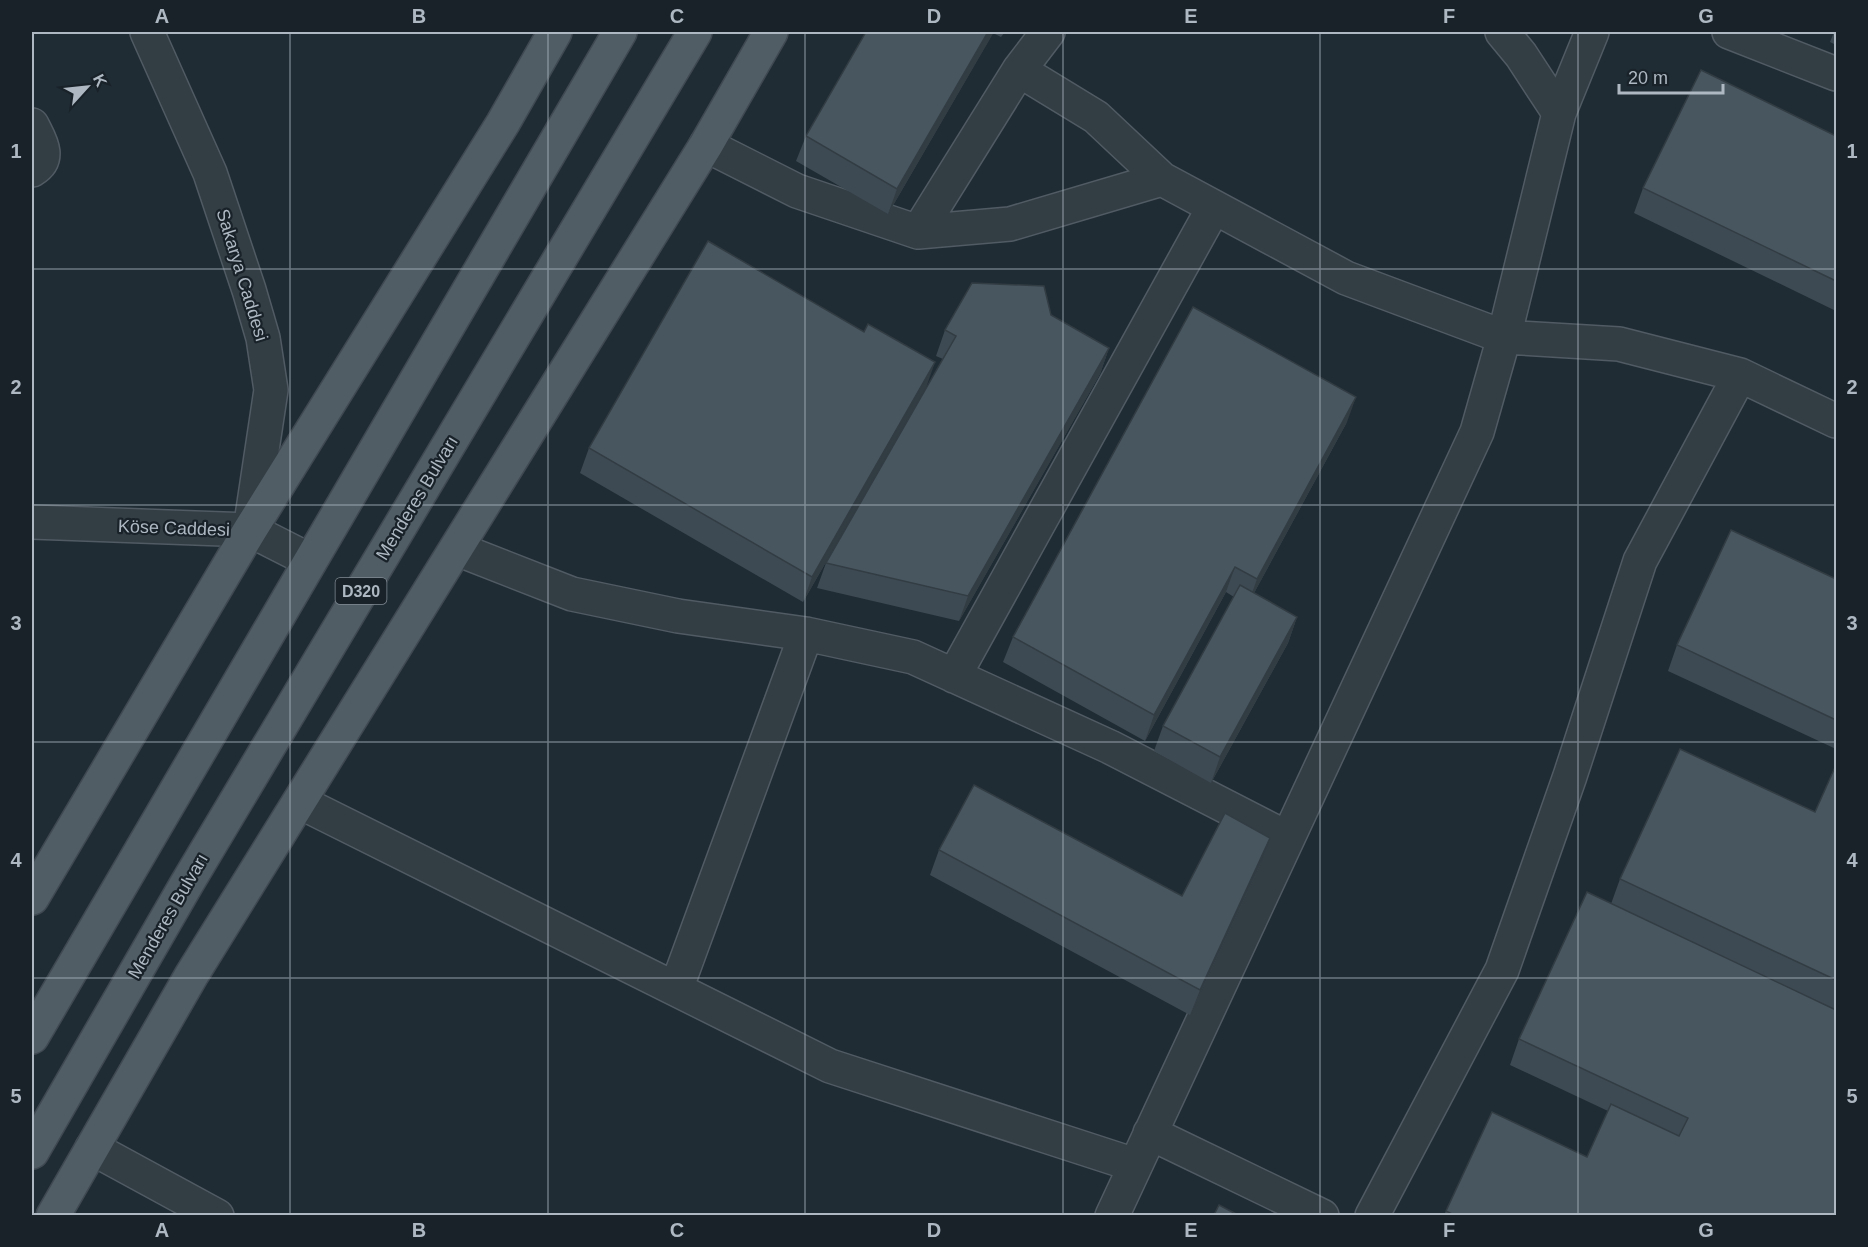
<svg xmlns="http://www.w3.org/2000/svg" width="1868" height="1247" viewBox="0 0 1868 1247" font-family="Arial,sans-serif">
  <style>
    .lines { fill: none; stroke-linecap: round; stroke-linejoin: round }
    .minor-casing { stroke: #505b63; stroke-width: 36 }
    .major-casing { stroke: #3f4951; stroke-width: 36 }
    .minor { stroke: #333d44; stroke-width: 33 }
    .major { stroke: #515d65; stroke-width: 33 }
    .wall { fill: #3e4a53 }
    .shaded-wall { fill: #323c43 }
    .building { fill: #485660; stroke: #323c43; stroke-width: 1.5 }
    .grid { fill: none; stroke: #adb8c2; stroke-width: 1.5; stroke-opacity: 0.55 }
    .labels { text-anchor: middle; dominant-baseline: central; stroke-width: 4.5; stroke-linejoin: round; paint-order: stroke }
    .shield { fill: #192229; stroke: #818b94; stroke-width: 1.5 }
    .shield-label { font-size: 16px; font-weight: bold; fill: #adb8c2 }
    .street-label { font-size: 18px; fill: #adb8c2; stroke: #192229 }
    .neatline { fill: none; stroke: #adb8c2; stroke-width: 2 }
    .grid-label { font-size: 20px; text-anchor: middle; font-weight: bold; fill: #adb8c2 }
  </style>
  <rect width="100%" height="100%" fill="#202c34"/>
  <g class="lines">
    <g class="minor-casing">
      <path id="minor" d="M147,32L210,173L249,290L263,338L271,390L250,530
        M1048,32L1019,70L1096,117L1162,179
        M1502,32L1521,55L1559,113
        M1729,32L1836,74
        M32,125C40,141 52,158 32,170
        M706,145L797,191L918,232L1010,224L1162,179L1346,278L1504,337L1619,344L1740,375L1836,421
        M918,232L1019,70
        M32,522L250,530L309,560
        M457,549L572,594L678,616L806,634L913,657L1110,747L1287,838
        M954,676L1214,207
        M300,802L830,1066L1135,1165
        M676,989L806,634
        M1150,1133L1322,1216
        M92,1148L217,1216
        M1112,1216L1477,432L1504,337L1559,113L1592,32
        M1372,1216L1502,970L1570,776L1640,561L1740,375"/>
    </g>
    <g class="major-casing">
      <path id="major" d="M32,898L250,530L503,123L555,32
        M32,1037L620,32
        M32,1152L186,885L695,32
        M53,1216L191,976L706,145L771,32"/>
    </g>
    <use href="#minor" class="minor"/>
    <use href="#major" class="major"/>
  </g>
  <path class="wall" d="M866,32H1005L1001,37L993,33L888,214L796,161L806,136Z
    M1834,32H1836V45L1830,42Z
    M1836,136V311L1634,213L1643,188Z
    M1051,315L1109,348L1100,374L959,621L817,588L826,563L943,359L936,356L945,330Z
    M864,332L926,388L803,602L580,473L589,448Z
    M1347,422L1254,593L1297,617L1288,643L1211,783L1154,751L1163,726L1234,597L1226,592L1145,741L1003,662L1013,637Z
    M1836,579V749L1668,671L1677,645Z
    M1836,765V1215H1444L1446,1211L1587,1157L1608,1111L1510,1065L1519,1039L1611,904L1620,879L1815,812Z
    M939,850L1182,896L1261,863L1190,1015L930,875Z"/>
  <path class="shaded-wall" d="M988,32H994L888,214L897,189Z
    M1109,348L1100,374L959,621L968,596Z
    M935,362L926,388L803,602L812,577Z
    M1356,397L1347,422L1248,604L1257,579Z
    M1235,567L1226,592L1145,741L1154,715Z
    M1297,617L1288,643L1211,783L1220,757Z
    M1270,838L1261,863L1190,1015L1200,990Z"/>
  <path class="building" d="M866,32H988L897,189L806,136Z
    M1701,70L1836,136V281L1643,188Z
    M708,241L864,332L868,324L935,362L812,577L589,448Z
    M972,283L1044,286L1051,315L1109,348L968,596L826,563L956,336L945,330Z
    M1193,307L1356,397L1257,579L1235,567L1154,715L1013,637Z
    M1731,530L1836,579V720L1677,645Z
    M1240,585L1297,617L1220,757L1163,726Z
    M1680,749L1815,812L1836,765V980L1620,879Z
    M974,785L1182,896L1225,813L1270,838L1200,990L939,850Z
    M1587,892L1836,1010V1215H1454L1446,1211L1492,1112L1587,1157L1611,1104L1679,1136L1688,1118L1519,1039Z
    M1219,1205L1238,1215H1214Z"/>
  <path class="grid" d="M290,32V1216M548,32V1216M805,32V1216M1063,32V1216M1320,32V1216M1578,32V1216M32,269H1836M32,505H1836M32,742H1836M32,978H1836"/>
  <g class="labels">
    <rect class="shield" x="335.5" y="578" width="51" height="26" rx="4.5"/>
    <g class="shield-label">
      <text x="361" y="591">D320</text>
    </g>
    <g class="street-label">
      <text transform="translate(242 275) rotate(73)">Sakarya Caddesi</text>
      <text transform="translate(417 498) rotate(-59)">Menderes Bulvarı</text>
      <text transform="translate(174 528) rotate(2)">Köse Caddesi</text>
      <text transform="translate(168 916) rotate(-60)">Menderes Bulvarı</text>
    </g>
  </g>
  <rect width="1868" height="1247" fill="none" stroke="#192229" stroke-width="66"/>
  <g transform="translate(87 87) rotate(63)" stroke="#192229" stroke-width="4.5" paint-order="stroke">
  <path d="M0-4.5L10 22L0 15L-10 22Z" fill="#adb8c2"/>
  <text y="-9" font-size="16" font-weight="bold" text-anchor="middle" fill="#adb8c2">K</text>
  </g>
  <path d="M1619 84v9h104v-9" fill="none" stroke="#adb8c2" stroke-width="3"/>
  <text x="1628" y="84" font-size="18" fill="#adb8c2" stroke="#192229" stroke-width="4.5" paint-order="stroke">20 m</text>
  <rect x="33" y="33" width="1802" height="1181" class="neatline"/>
  <g class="grid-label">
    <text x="162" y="23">A</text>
    <text x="419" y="23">B</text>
    <text x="677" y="23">C</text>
    <text x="934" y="23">D</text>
    <text x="1191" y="23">E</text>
    <text x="1449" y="23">F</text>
    <text x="1706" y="23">G</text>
    <text x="16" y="158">1</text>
    <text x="1852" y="158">1</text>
    <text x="16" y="394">2</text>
    <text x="1852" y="394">2</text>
    <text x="16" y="630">3</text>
    <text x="1852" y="630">3</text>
    <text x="16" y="867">4</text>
    <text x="1852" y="867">4</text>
    <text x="16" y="1103">5</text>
    <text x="1852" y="1103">5</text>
    <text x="162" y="1237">A</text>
    <text x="419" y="1237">B</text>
    <text x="677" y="1237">C</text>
    <text x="934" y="1237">D</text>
    <text x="1191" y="1237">E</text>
    <text x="1449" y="1237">F</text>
    <text x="1706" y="1237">G</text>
  </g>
</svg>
